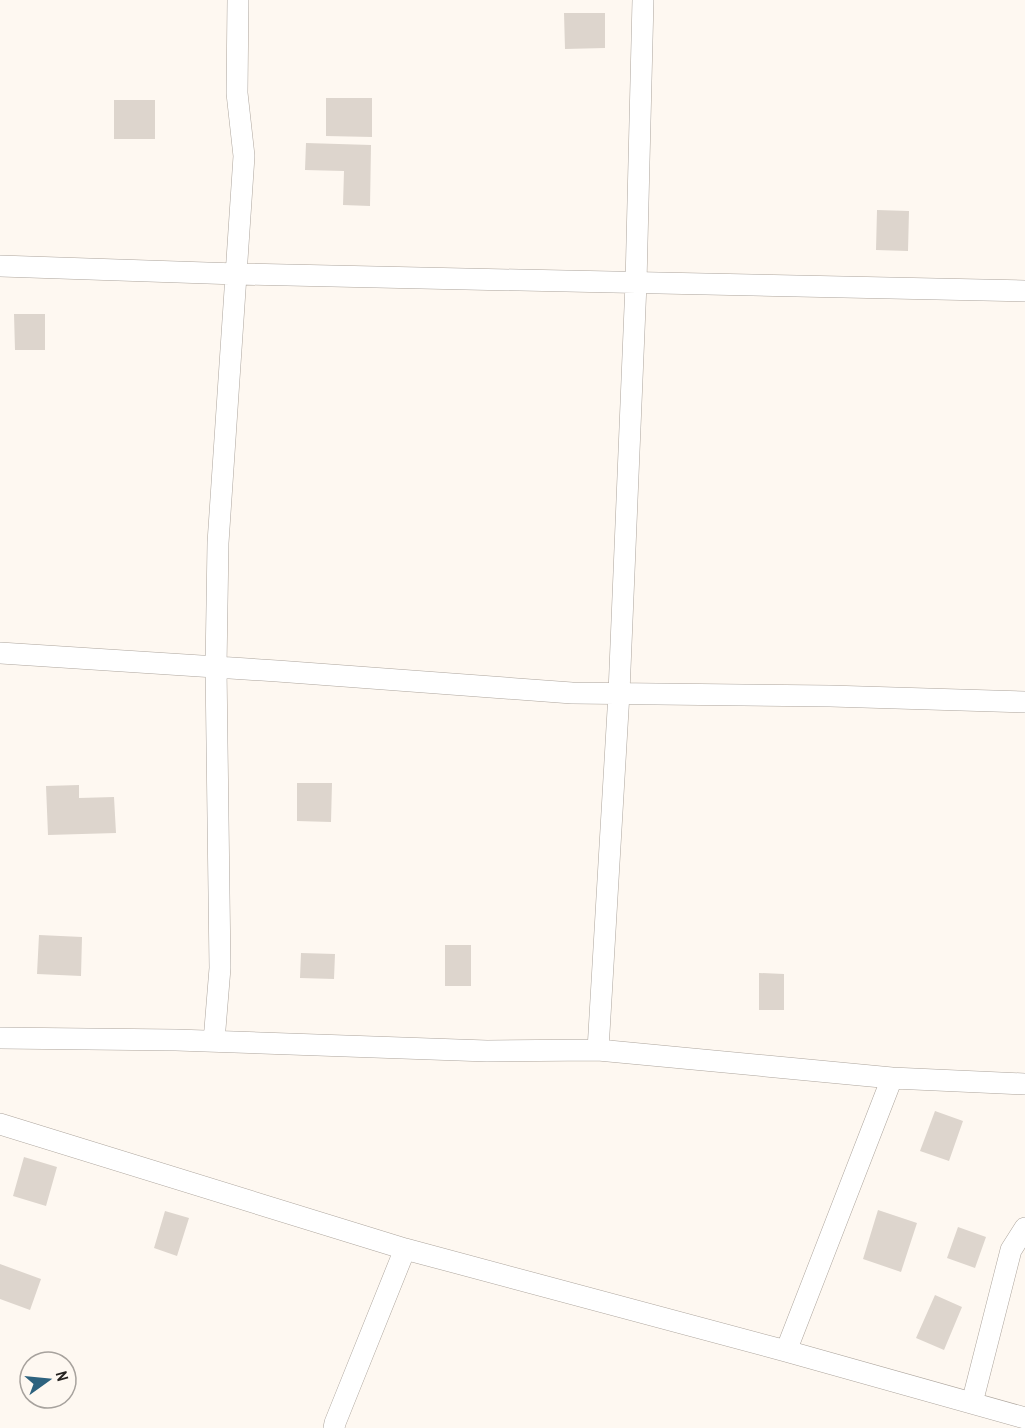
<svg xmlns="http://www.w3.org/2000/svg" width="1025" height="1428" viewBox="0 0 1025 1428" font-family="'Archivo Narrow',sans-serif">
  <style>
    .building { fill: #ddd5cd }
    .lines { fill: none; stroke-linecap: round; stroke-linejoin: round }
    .minor-casing { stroke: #ada59d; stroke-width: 22 }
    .minor { stroke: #fff; stroke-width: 21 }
  </style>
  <rect width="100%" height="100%" fill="#fef8f1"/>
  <path class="building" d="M564,13H605V48L565,49Z
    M326,98H372V137L326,136Z
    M114,100H155V139H114Z
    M306,143L371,145L370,206L343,205L344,171L305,170Z
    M877,210L909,211L908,251L876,250Z
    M14,314H45V350H15Z
    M297,783H332L331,822L297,821Z
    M79,785V798L114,797L116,833L48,835L46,786Z
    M39,935L82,937L81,976L37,974Z
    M445,945H471V986H445Z
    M301,953L335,954L334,979L300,978Z
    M759,973L784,974V1010H759Z
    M935,1111L963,1121L949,1161L920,1151Z
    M24,1157L57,1167L46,1206L13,1196Z
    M878,1210L917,1223L901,1272L863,1259Z
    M165,1211L189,1218L177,1256L154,1248Z
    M958,1227L986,1237L975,1268L947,1258Z
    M0,1264L41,1279L30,1310L0,1299Z
    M935,1295L962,1307L944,1350L916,1338Z"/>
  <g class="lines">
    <g class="minor-casing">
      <path id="minor" d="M0,266L237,274L1025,291
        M0,653L277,671L572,693L830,696L1025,702
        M0,1038L176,1040L487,1051L598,1050L892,1078L1025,1084
        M214,1041L220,968L216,667L218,543L244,156L237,93L238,0
        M598,1050L619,693L636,283L643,0
        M0,1124L405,1249L786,1351L1025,1418
        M786,1351L892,1078
        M972,1403L1011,1250L1025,1228
        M334,1428L335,1423L405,1249"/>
    </g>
    <use href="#minor" class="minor"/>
  </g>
  <g transform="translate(48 1380) rotate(75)"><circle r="28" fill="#fef8f1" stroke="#a7a29d" stroke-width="1.5"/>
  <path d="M0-4.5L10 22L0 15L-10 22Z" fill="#2d627e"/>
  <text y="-9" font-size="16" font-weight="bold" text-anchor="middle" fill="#25221f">N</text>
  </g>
</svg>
